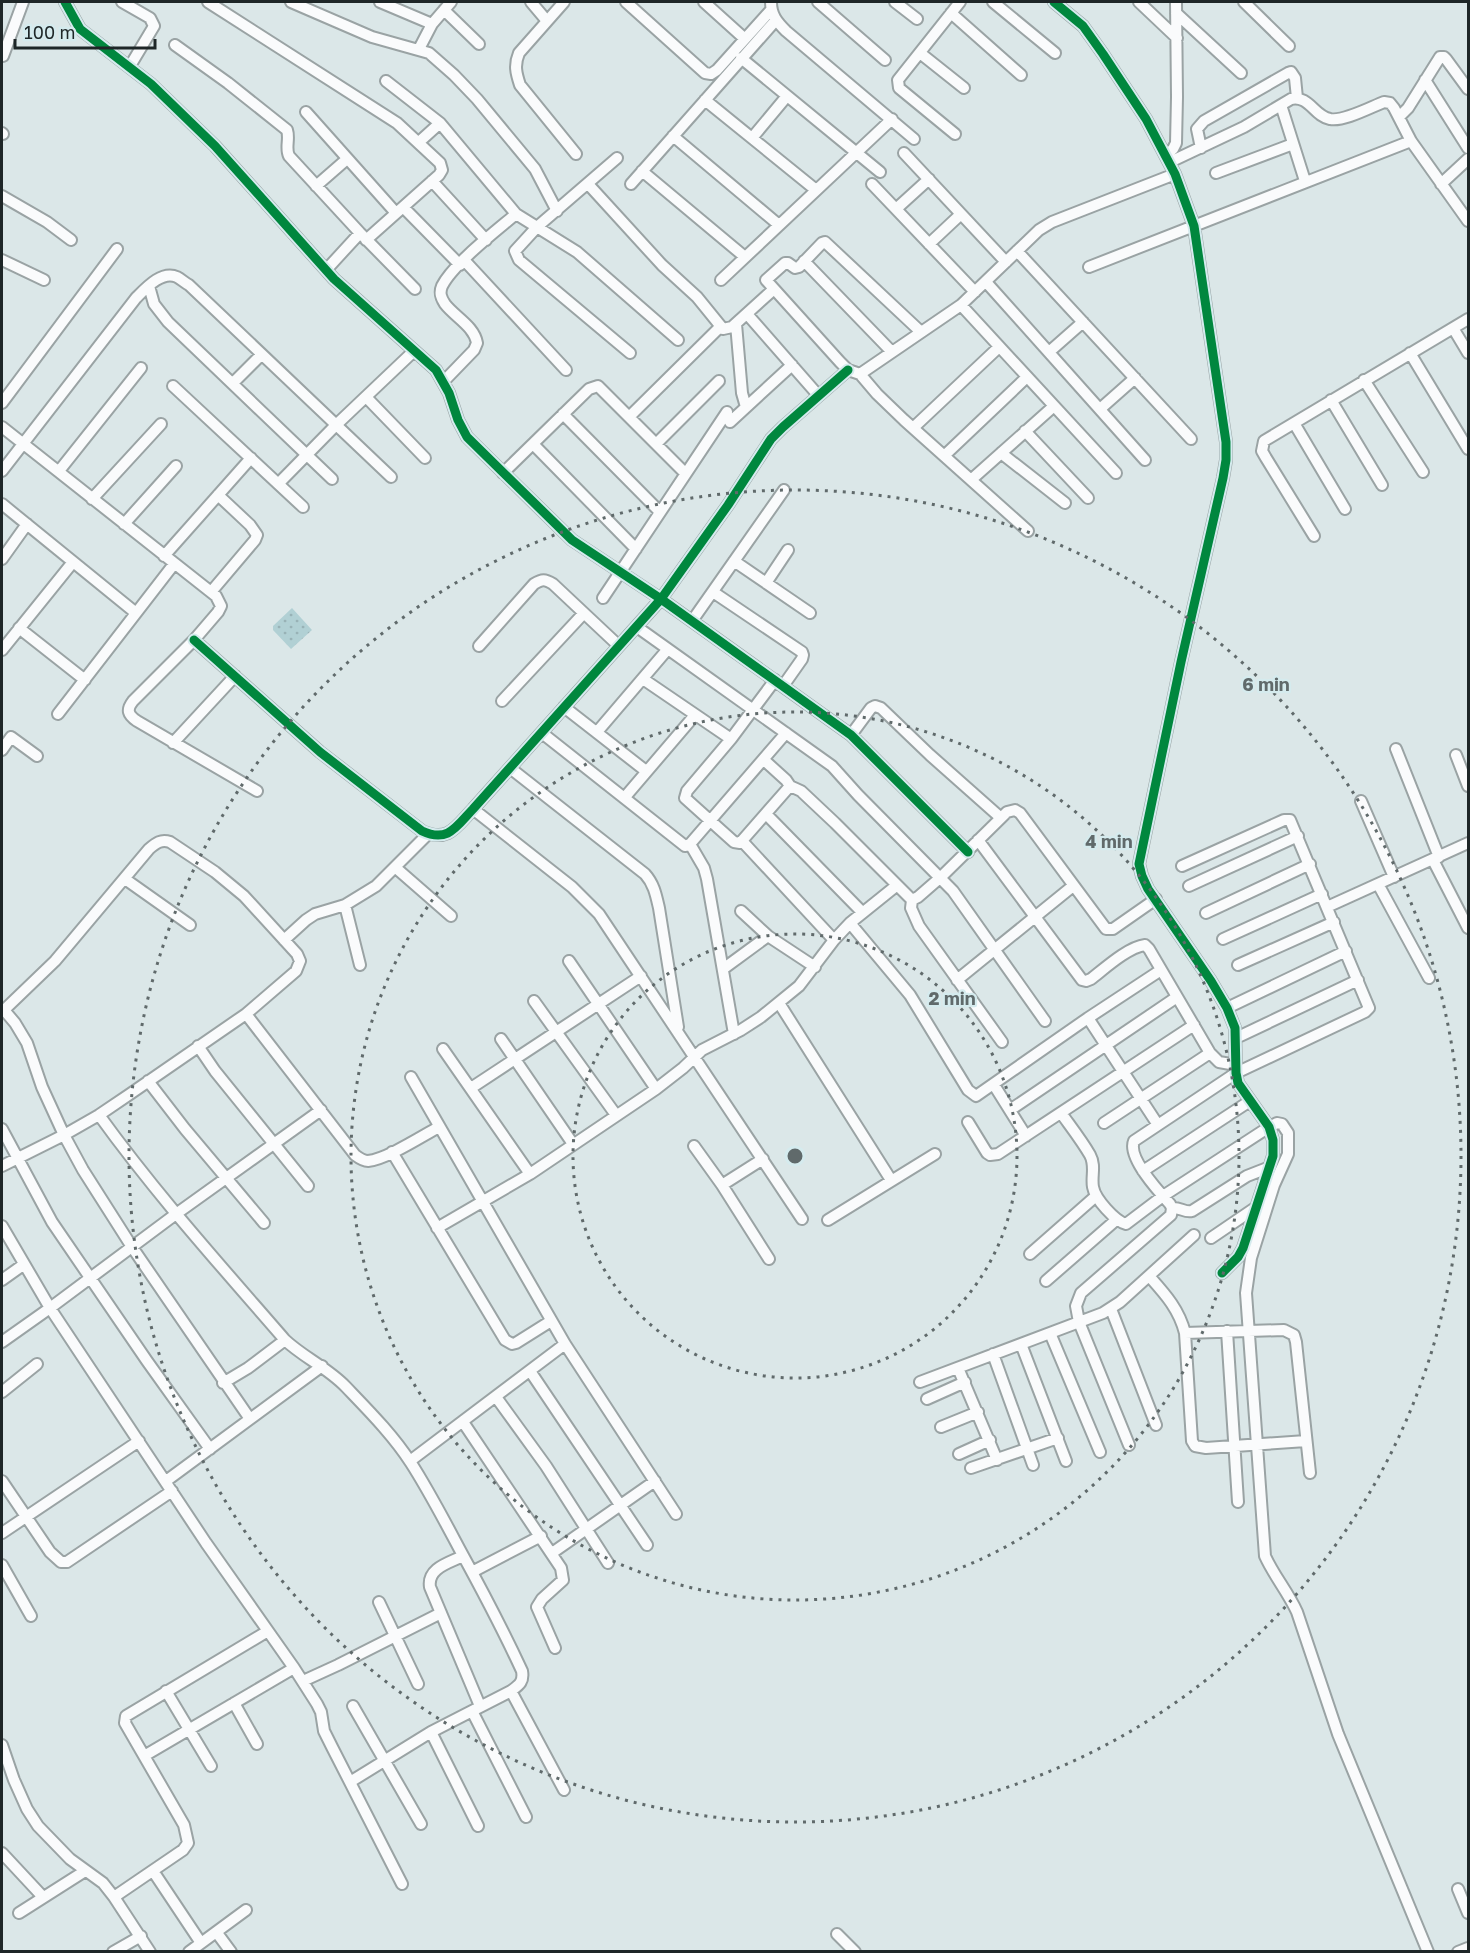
<svg xmlns="http://www.w3.org/2000/svg" width="1470" height="1953" viewBox="0 0 1470 1953" font-family="'Golos Text',sans-serif">
  <style>
    .grass { fill: url(#grass-dots) }
    .lines { fill: none; stroke-linecap: round; stroke-linejoin: round }
    .minor-casing { stroke: #9aa3a4; stroke-width: 14 }
    .minor { stroke: #fafbfc; stroke-width: 10 }
    .cycleway-casing { stroke: #d5ebee; stroke-width: 13 }
    .cycleway { stroke: #00873e; stroke-width: 9 }
    .ring { fill: none; stroke: #606a6b; stroke-width: 3; stroke-dasharray: 3 6 }
    .centre { fill: #606a6b; stroke: #d5ebee; stroke-width: 3 }
    .ring-label { font-size: 18px; text-anchor: middle; font-weight: bold; fill: #606a6b; stroke: #d5ebee; stroke-width: 4.5; stroke-linejoin: round; paint-order: stroke }
  </style>
  <defs>
    <pattern id="grass-dots" width="8" height="8" patternUnits="userSpaceOnUse" patternTransform="scale(1.5)"><rect width="8" height="8" fill="#b1d0d4"/><path d="M2 2h.1M6 6h.1" fill="none" stroke="#98b2b6" stroke-width="1.8" stroke-linecap="round"/></pattern>
  </defs>
  <rect width="100%" height="100%" fill="#dbe7e8"/>
  <path class="grass" d="M292,608L312,630L291,649L273,630V626Z"/>
  <g class="lines">
    <g class="minor-casing">
      <path id="minor" d="M65,2L80,29L151,84L215,146L334,279L436,370L449,393L458,420L467,437L572,540L661,599L851,735L968,852
        M122,2L150,18L154,26L130,66
        M208,2L397,123L440,163L442,170L439,175L366,240
        M291,2L372,37L429,53L454,75L477,99L535,169L557,211
        M380,2L432,24
        M531,2L547,21
        M564,2L519,53C514,65 516,73 520,85L576,154
        M626,2L705,73L711,74L717,70L771,10
        M704,2L745,39
        M771,2C771,15 777,22 786,31L914,139
        M818,2L885,60
        M895,2L917,19
        M993,2L1055,53
        M1054,2L1083,26L1103,54L1146,119L1175,174L1194,226L1226,442V460L1223,478L1181,662L1139,864L1142,876L1148,889L1211,981L1227,1008L1235,1028L1236,1073L1238,1083L1269,1127L1273,1140V1156L1243,1248L1238,1257L1222,1273
        M1139,2L1177,38
        M1244,2L1289,46
        M444,10L479,44
        M951,13L1021,75
        M1176,13L1241,73
        M175,45L228,83L287,130C290,139 285,148 289,156L360,233L415,289
        M419,49L432,24L451,2
        M920,53L964,88
        M3,56L23,2
        M741,58L880,172
        M1425,80L1468,148
        M386,81L440,123L516,214L577,252L678,340
        M705,100L816,190
        M1281,105L1305,181
        M306,112L396,213
        M1399,117L1408,108L1440,57H1444L1446,59L1468,89
        M2,133L3,134
        M955,134L899,88L898,80L960,2
        M673,136L779,225
        M752,138L787,96
        M419,142L440,123
        M1201,148L1197,129L1204,121L1288,73L1291,72L1295,78L1297,98
        M904,153L1006,262
        M1166,155L1173,149L1176,143L1177,97L1176,2
        M617,158L537,227L515,251L519,260L630,353
        M1170,162L1244,127L1291,99C1309,95 1314,116 1330,119C1343,122 1371,107 1384,102L1390,103L1394,108L1411,141L1468,221
        M642,171L745,257
        M1216,173L1293,144
        M432,181L486,240
        M588,184L662,265L697,297L723,329L732,327L774,289
        M631,184L776,20
        M872,184L975,292
        M1441,184L1468,159
        M316,186L347,159
        M2,196L47,222L71,240
        M403,207L460,265
        M896,209L929,179
        M929,244L961,214
        M1017,251L1191,439
        M2,260L44,280
        M464,260L566,370
        M804,261L892,352
        M1089,267L1411,141
        M326,270L360,233
        M721,280L892,119
        M986,282L1145,460
        M149,286L154,304L168,322L332,479
        M961,305L1116,473
        M747,314L818,395
        M736,324L742,393L746,407
        M1453,328L1468,353
        M921,332L825,242L822,243L799,267L795,268L788,263H785L766,280L840,362L848,370L860,374L961,305L1039,230L1052,222L1175,174
        M1049,352L1083,322
        M1410,353L1468,449
        M860,374L877,394L904,420L1028,531
        M1364,380L1423,472
        M444,381L474,350L477,343C474,326 455,317 445,304C441,298 439,293 442,286C453,264 496,231 516,214
        M233,383L261,355
        M173,386L303,507
        M366,397L425,458
        M1331,400L1382,485
        M2,403L117,249
        M1100,409L1135,378
        M563,414L660,512
        M629,417L720,327
        M730,422L792,365
        M1294,423L1345,509
        M2,427L216,596L221,606L218,612L194,640L133,701C126,710 128,715 137,721L257,791
        M913,428L999,347
        M1025,431L1088,498
        M533,444L636,549
        M656,444L719,381
        M1001,453L1065,503
        M945,455L1027,377
        M2,471L136,298C146,288 162,270 177,277C181,279 185,283 189,285L391,477
        M59,471L141,368
        M503,473L589,389L598,386L685,473
        M972,479L1054,406
        M279,483L336,425L414,351
        M92,499L161,424
        M2,504L136,613
        M124,524L176,466
        M1314,536L1266,458L1262,451L1264,441L1468,319
        M164,556L251,458
        M2,559L27,524
        M734,561L810,613
        M766,583L788,550
        M211,592L255,540L257,535L250,525L218,495
        M713,592L802,652L803,655L802,659L783,686
        M603,598L727,412
        M692,621L784,490
        M637,627L832,766L858,795L953,891L1045,1021
        M19,628L85,680
        M194,640L320,752L422,831C448,843 456,827 473,809L661,599L728,505L771,439L783,427L848,370
        M479,646L534,584C542,579 545,579 553,584L619,646
        M2,650L73,562
        M643,679L731,739
        M502,701L584,613
        M564,707L646,771
        M58,714L174,564
        M597,732L667,650
        M542,733L685,846L690,844L786,733
        M851,735L871,708L875,706L881,708L930,755L1001,818
        M173,743L235,676
        M1396,749L1439,857
        M2,750L11,737L37,756
        M1456,755L1468,786
        M764,760L786,780L790,786L740,843L734,842L685,798L687,791L731,739L775,680
        M510,768L645,874C654,884 656,895 659,908L678,1027
        M790,786L801,791L835,823L912,900L918,897L941,877L1007,812L1015,810L1020,813L1106,929H1113L1156,899
        M625,797L695,715
        M1361,801L1394,877
        M473,809L572,887L599,914L802,1219
        M766,814L862,912
        M978,840L1082,980L1086,981L1091,979C1104,969 1128,947 1145,945L1149,949L1210,1053L1219,1062L1236,1065
        M742,841L834,940
        M690,844L704,868L707,879L734,1034
        M1433,860L1468,928
        M396,868L451,916
        M125,879L190,925
        M1378,884L1429,978
        M1189,886L1298,836
        M912,900L911,908L919,926L1002,1042
        M345,905L360,965
        M1327,907L1468,843
        M741,911L768,936L815,967
        M1206,913L1310,864
        M850,923L910,995L968,1090L976,1096L1088,1018L1161,970
        M1223,939L1322,894
        M284,940L306,920L315,914L345,905L376,886L428,834
        M569,961L656,1089
        M1238,965L1334,922
        M723,969L768,936
        M957,980L1073,886
        M534,1001L616,1115
        M779,1003L891,1180
        M1227,1008L1346,951
        M4,1010L15,1023L27,1043L42,1087L64,1135L83,1170L132,1247L250,1419
        M2,1012L55,961L149,849C156,843 161,839 170,842L215,872L244,896L297,954L300,961L296,971L246,1014L130,1094L99,1115L64,1135L2,1166
        M246,1014L355,1155C359,1158 363,1161 368,1161C387,1159 422,1136 439,1127
        M1088,1018L1158,1125
        M1236,1038L1358,980
        M501,1039L573,1144
        M198,1046L215,1071L308,1186
        M443,1049L530,1174
        M411,1077L565,1344L676,1514
        M148,1081L185,1129L264,1223
        M994,1085L1026,1136
        M471,1088L641,976
        M1010,1110L1177,997
        M1061,1113C1071,1127 1082,1141 1090,1155C1096,1166 1091,1176 1093,1187C1095,1199 1115,1221 1126,1224L1163,1196L1269,1127L1277,1123L1282,1124L1288,1133V1154L1274,1185L1251,1258L1246,1293L1265,1556C1274,1576 1288,1592 1297,1612L1338,1734L1428,1952
        M99,1115C156,1194 221,1266 285,1340C303,1357 328,1368 346,1387C368,1410 393,1435 411,1463C429,1491 444,1520 460,1550C482,1590 503,1630 522,1671C524,1682 519,1685 511,1691L431,1732L350,1782
        M968,1122L987,1153L990,1155L998,1154L1194,1025
        M1104,1123L1210,1053
        M2,1129L52,1222L147,1361L210,1449
        M694,1146L722,1185L769,1259
        M392,1152L505,1340L512,1344L516,1343L551,1321
        M1143,1171L1250,1101
        M722,1185L763,1159
        M1172,1208C1180,1207 1185,1213 1192,1211L1247,1176L1270,1167
        M828,1220L935,1154
        M2,1226L50,1308L206,1543L294,1668L317,1704L321,1712L324,1731L332,1747L402,1884
        M437,1228L530,1174L656,1089L683,1068L702,1050L741,1030L761,1017L799,986L834,940L850,923L896,886
        M1211,1238L1258,1206
        M1030,1254L1096,1196
        M1149,1276C1165,1294 1179,1309 1185,1333L1192,1441L1195,1446L1206,1448L1306,1441
        M2,1280L23,1265
        M1046,1281L1116,1220
        M1111,1309L1156,1425
        M1227,1331L1238,1502
        M1050,1333L1100,1452
        M1185,1333L1284,1330L1294,1335L1296,1342L1310,1473
        M2,1342L50,1308L176,1214L321,1110
        M1021,1344L1066,1461
        M993,1354L1033,1465
        M958,1368L997,1460
        M530,1371L647,1545
        M920,1382L1103,1313L1120,1302L1194,1235
        M223,1383L248,1368L285,1340
        M2,1392L37,1364
        M496,1397L546,1466L608,1563
        M927,1399L965,1382
        M463,1422L561,1568L563,1580L542,1599L537,1607L555,1648
        M941,1427L978,1412
        M1129,1445L1079,1322L1076,1306L1081,1293L1171,1215L1172,1208L1170,1204C1159,1192 1127,1157 1134,1141L1236,1073L1365,1012L1369,1008L1290,820H1284L1182,866
        M959,1454L990,1440
        M410,1461L565,1344
        M971,1468L1058,1438
        M2,1481L50,1552L61,1562H67L172,1491
        M166,1481L322,1366
        M2,1533L139,1441
        M552,1553L655,1481
        M463,1556C449,1563 427,1568 430,1587L480,1706
        M2,1565L31,1616
        M472,1572L541,1536
        M379,1602L418,1684
        M303,1681L338,1665L441,1613
        M166,1691L211,1766
        M511,1691L564,1790
        M234,1703L257,1744
        M353,1706L421,1824
        M472,1711L526,1817
        M431,1732L478,1826
        M2,1745L14,1780L27,1809L38,1826L70,1859L103,1883L114,1897L150,1952
        M144,1756L294,1668
        M2,1853L43,1897
        M153,1871L201,1943
        M1458,1889L1468,1913
        M114,1897L183,1850L188,1843L184,1825L125,1723L126,1716L268,1631
        M19,1913L85,1871
        M217,1933L231,1952
        M837,1934L855,1952
        M113,1952L141,1936
        M189,1952L246,1910
        M1458,1952L1468,1948"/>
    </g>
    <use href="#minor" class="minor"/>
    <g class="cycleway-casing">
      <path id="cycleway" d="M65,2L80,29L151,84L215,146L334,279L436,370L449,393L458,420L467,437L572,540L661,599L851,735L968,852
        M1054,2L1083,26L1103,54L1146,119L1175,174L1194,226L1226,442V460L1223,478L1181,662L1139,864L1142,876L1148,889L1211,981L1227,1008L1235,1028L1236,1073L1238,1083L1269,1127L1273,1140V1156L1243,1248L1238,1257L1222,1273
        M194,640L320,752L422,831C448,843 456,827 473,809L661,599L728,505L771,439L783,427L848,370"/>
    </g>
    <use href="#cycleway" class="cycleway"/>
  </g>
  <g class="ring">
    <circle cx="795" cy="1156" r="222"/>
    <circle cx="795" cy="1156" r="444"/>
    <circle cx="795" cy="1156" r="666"/>
  </g>
  <circle cx="795" cy="1156" r="9" class="centre"/>
  <g class="ring-label">
    <text x="1266" y="691">6 min</text>
    <text x="1109" y="848">4 min</text>
    <text x="952" y="1005">2 min</text>
  </g>
  <rect width="1470" height="1953" fill="none" stroke="#1e2627" stroke-width="6"/>
  <path d="M15 39v9h140v-9" fill="none" stroke="#1e2627" stroke-width="3"/>
  <text x="24" y="39" font-size="18" fill="#1e2627" stroke="#d5ebee" stroke-width="4.5" paint-order="stroke">100 m</text>
</svg>
